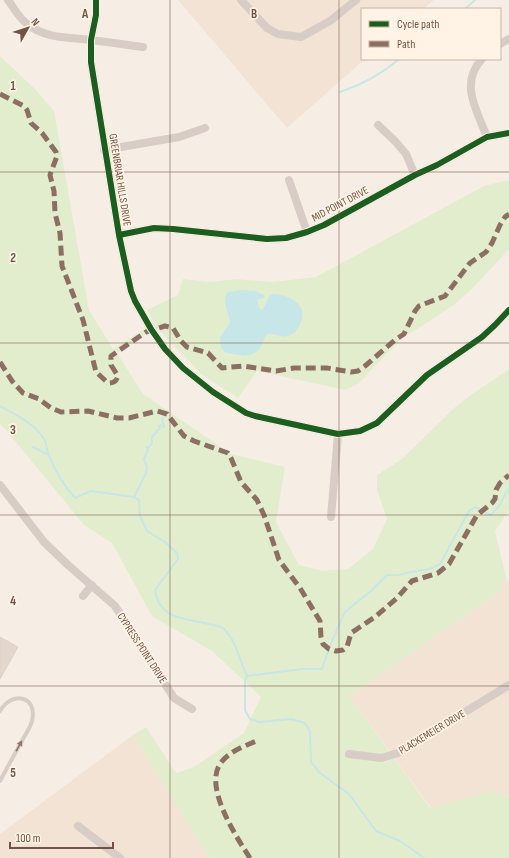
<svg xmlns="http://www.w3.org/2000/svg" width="509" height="858" viewBox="0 0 509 858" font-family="'Sofia Sans Condensed',sans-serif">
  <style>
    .residential { fill: #f3e3d4 }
    .green { fill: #e2edce }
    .water { fill: #c6e6e7 }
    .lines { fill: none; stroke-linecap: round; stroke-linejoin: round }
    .stream { stroke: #c6e6e7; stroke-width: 2 }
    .building { fill: #e3d6cc; stroke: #dfd0c7 }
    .service { stroke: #d8ccc7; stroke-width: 4 }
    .minor { stroke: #d8ccc7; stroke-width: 8 }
    .quiet { stroke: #8d6e63; stroke-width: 5; stroke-dasharray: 10 5; stroke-linecap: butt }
    .cycleway-casing { stroke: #fff3e5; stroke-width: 8 }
    .cycleway { stroke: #1b5e20; stroke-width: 6 }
    .oneway { fill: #93776b }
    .grid { fill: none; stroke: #755344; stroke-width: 1; stroke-opacity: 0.55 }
    .labels { text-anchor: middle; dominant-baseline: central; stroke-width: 3.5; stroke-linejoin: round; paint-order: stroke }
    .street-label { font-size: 11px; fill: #755344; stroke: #fff3e5 }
    .grid-label { font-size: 13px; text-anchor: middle; font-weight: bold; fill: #755344; stroke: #fff3e5; stroke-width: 3.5; stroke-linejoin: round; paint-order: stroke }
  </style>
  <rect width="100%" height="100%" fill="#f6eee5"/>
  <path class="residential" d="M178,0H434L423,9H362V59H365L287,128Z
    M509,580V797L491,791L431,808L349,696L502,590L499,585Z
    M133,735L209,858H0V834Z"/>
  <path class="green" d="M0,56L35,89L54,111L89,310L113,349L154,323L147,310L178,295L183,279L211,282L236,279L272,282L316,277L484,186L509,180V249L474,287L455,304L422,326L403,337L358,384L345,390L257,371L238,398L201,374L158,329L145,335L117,353L143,394L231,454L285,467L276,522L299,565L323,571L348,569L373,549L387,519L377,490V475L402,459L453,409L472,394L509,369V511L495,531L507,581L500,585L502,590L349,696L430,808L491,791L509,797V858H209L133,735L146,727L176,773L194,767L244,733L261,697L212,651L152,616L112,543L84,525L6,430L0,424Z"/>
  <path class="water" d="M240,290L256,291L264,295L265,298L257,299L259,307L262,310C267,305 266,298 272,294C290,294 311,306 299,326C297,330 293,335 288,336C281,339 274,332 267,334C264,338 264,342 261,346C254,360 237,355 225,352L221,347L220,338L230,322C229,311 221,302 228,292Z"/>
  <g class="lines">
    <path class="stream" d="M465,9L475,0
      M340,92C361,85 382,74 399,59
      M0,406C14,414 36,424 44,439C47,444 47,451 49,456C56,472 63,485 75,498L91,491L134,497L139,500L140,516L147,531L165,542L177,553L178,559L155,590C159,620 185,618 209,624C214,625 221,626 224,629C236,641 240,661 247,676L245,681V710L250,719L259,722L291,719L305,723L310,732L311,762L320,773L349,794L376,831L400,841L424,858
      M33,447C39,449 42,453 48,454
      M134,497L146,473L147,467L144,459L148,450L147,447H149L152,443V437L160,428L159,426L161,425L164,427V426L162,420L163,418
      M486,513L491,515L499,506L509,487
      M247,676L303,669H322L331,643L345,612L372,590L387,575H399L411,572L430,569L440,564L469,511L475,507L479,509"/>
  </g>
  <path class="building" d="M0,637L18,647L0,679Z"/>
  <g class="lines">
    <path class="service" d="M0,711C11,691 38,695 32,721C31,726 27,732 24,737C16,752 8,766 0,781"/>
    <path class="minor" d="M8,0C14,8 19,18 27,24C46,39 69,37 91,40C109,42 126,45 143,47
      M96,0V15L91,40V62L119,235L131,291L135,301L151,329L165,349L183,368L213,392L246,413L255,416L338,434L360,431L377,423L427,375L482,337L495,325L509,310
      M241,0L267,28L278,34L301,37L330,21L356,0
      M500,44L509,39
      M482,59C459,83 477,111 487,137
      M378,125L395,141L406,154L415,175
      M104,150L179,137L205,128
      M289,180L307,232
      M119,235L154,228L173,229L267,239L286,238L307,232L324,225L415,175L437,165L487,137L509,133
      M0,485L44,542L68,565L115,606L174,698L192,709
      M331,517L338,434
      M83,596L92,585
      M349,754L381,758L398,753L509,685
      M78,826L120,858"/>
    <path class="quiet" d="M0,94L24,106L27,110L31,123L42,133L56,152L57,156L50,175L54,191L55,213L60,233L62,266L83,320L96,372L108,383C114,383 116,382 118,376L111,365V356L146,332L165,326L173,328L181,341L187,347L208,353L222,368L243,366L276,371L294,368H327L351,372L358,371L365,366L395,340L404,334L415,311L419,306L445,296L470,263L486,252L492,243L500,225L505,217L509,214
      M0,362L12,381L23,393L39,399L51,408L61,412L88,411L117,418H129L157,411L167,414L184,436L194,441L228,453L231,458L241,482L257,500L264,515L279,560L300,588L320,621L321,637L323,644L329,649L336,651L343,650L347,647L351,633L375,617L397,598L412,581L438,573L449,564L477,515L492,503L495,499L496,490L500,483L509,475
      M250,858C237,838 204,788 220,764C229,751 245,746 259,740"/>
    <g class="cycleway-casing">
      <path id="cycleway" d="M96,0V15L91,40V62L119,235L131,291L135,301L151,329L165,349L183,368L213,392L246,413L255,416L338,434L360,431L377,423L427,375L482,337L495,325L509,310
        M119,235L154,228L173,229L267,239L286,238L307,232L324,225L415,175L437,165L487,137L509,133"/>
    </g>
    <use href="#cycleway" class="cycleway"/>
  </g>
  <defs><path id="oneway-solid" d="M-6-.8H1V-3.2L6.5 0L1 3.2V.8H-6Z"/></defs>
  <use class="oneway" href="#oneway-solid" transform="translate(19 746) rotate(-61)"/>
  <path class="grid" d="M170,0V858M339,0V858M0,172H509M0,343H509M0,515H509M0,686H509"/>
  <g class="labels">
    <g class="street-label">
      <text transform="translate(120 180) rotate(81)">GREENBRIAR HILLS DRIVE</text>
      <text transform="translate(340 204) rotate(-28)">MID POINT DRIVE</text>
      <text transform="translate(142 648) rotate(57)">CYPRESS POINT DRIVE</text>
      <text transform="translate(432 732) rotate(-31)">PLACKEMEIER DRIVE</text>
    </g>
  </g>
  <g class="grid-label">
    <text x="85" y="18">A</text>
    <text x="254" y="18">B</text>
    <text x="13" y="90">1</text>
    <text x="13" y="262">2</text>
    <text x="13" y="434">3</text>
    <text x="13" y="605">4</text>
    <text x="13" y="777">5</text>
  </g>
  <rect x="361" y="8" width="140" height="52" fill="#fff3e5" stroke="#c8b3a5"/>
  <rect x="369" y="21" width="20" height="6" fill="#1b5e20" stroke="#c8b3a5"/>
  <text x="397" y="28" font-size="12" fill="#755344">Cycle path</text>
  <rect x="369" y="41" width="20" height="6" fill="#8d6e63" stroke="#c8b3a5"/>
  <text x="397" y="48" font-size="12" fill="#755344">Path</text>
  <g transform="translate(28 28) rotate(51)" stroke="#fff3e5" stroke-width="3" paint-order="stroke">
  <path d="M0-3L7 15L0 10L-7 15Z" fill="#755344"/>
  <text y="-6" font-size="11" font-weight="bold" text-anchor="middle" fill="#755344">N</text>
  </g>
  <path d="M10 842v6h103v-6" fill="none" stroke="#755344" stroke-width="2"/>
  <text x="16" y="842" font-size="12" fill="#755344" stroke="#fff3e5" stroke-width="3" paint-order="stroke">100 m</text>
</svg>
